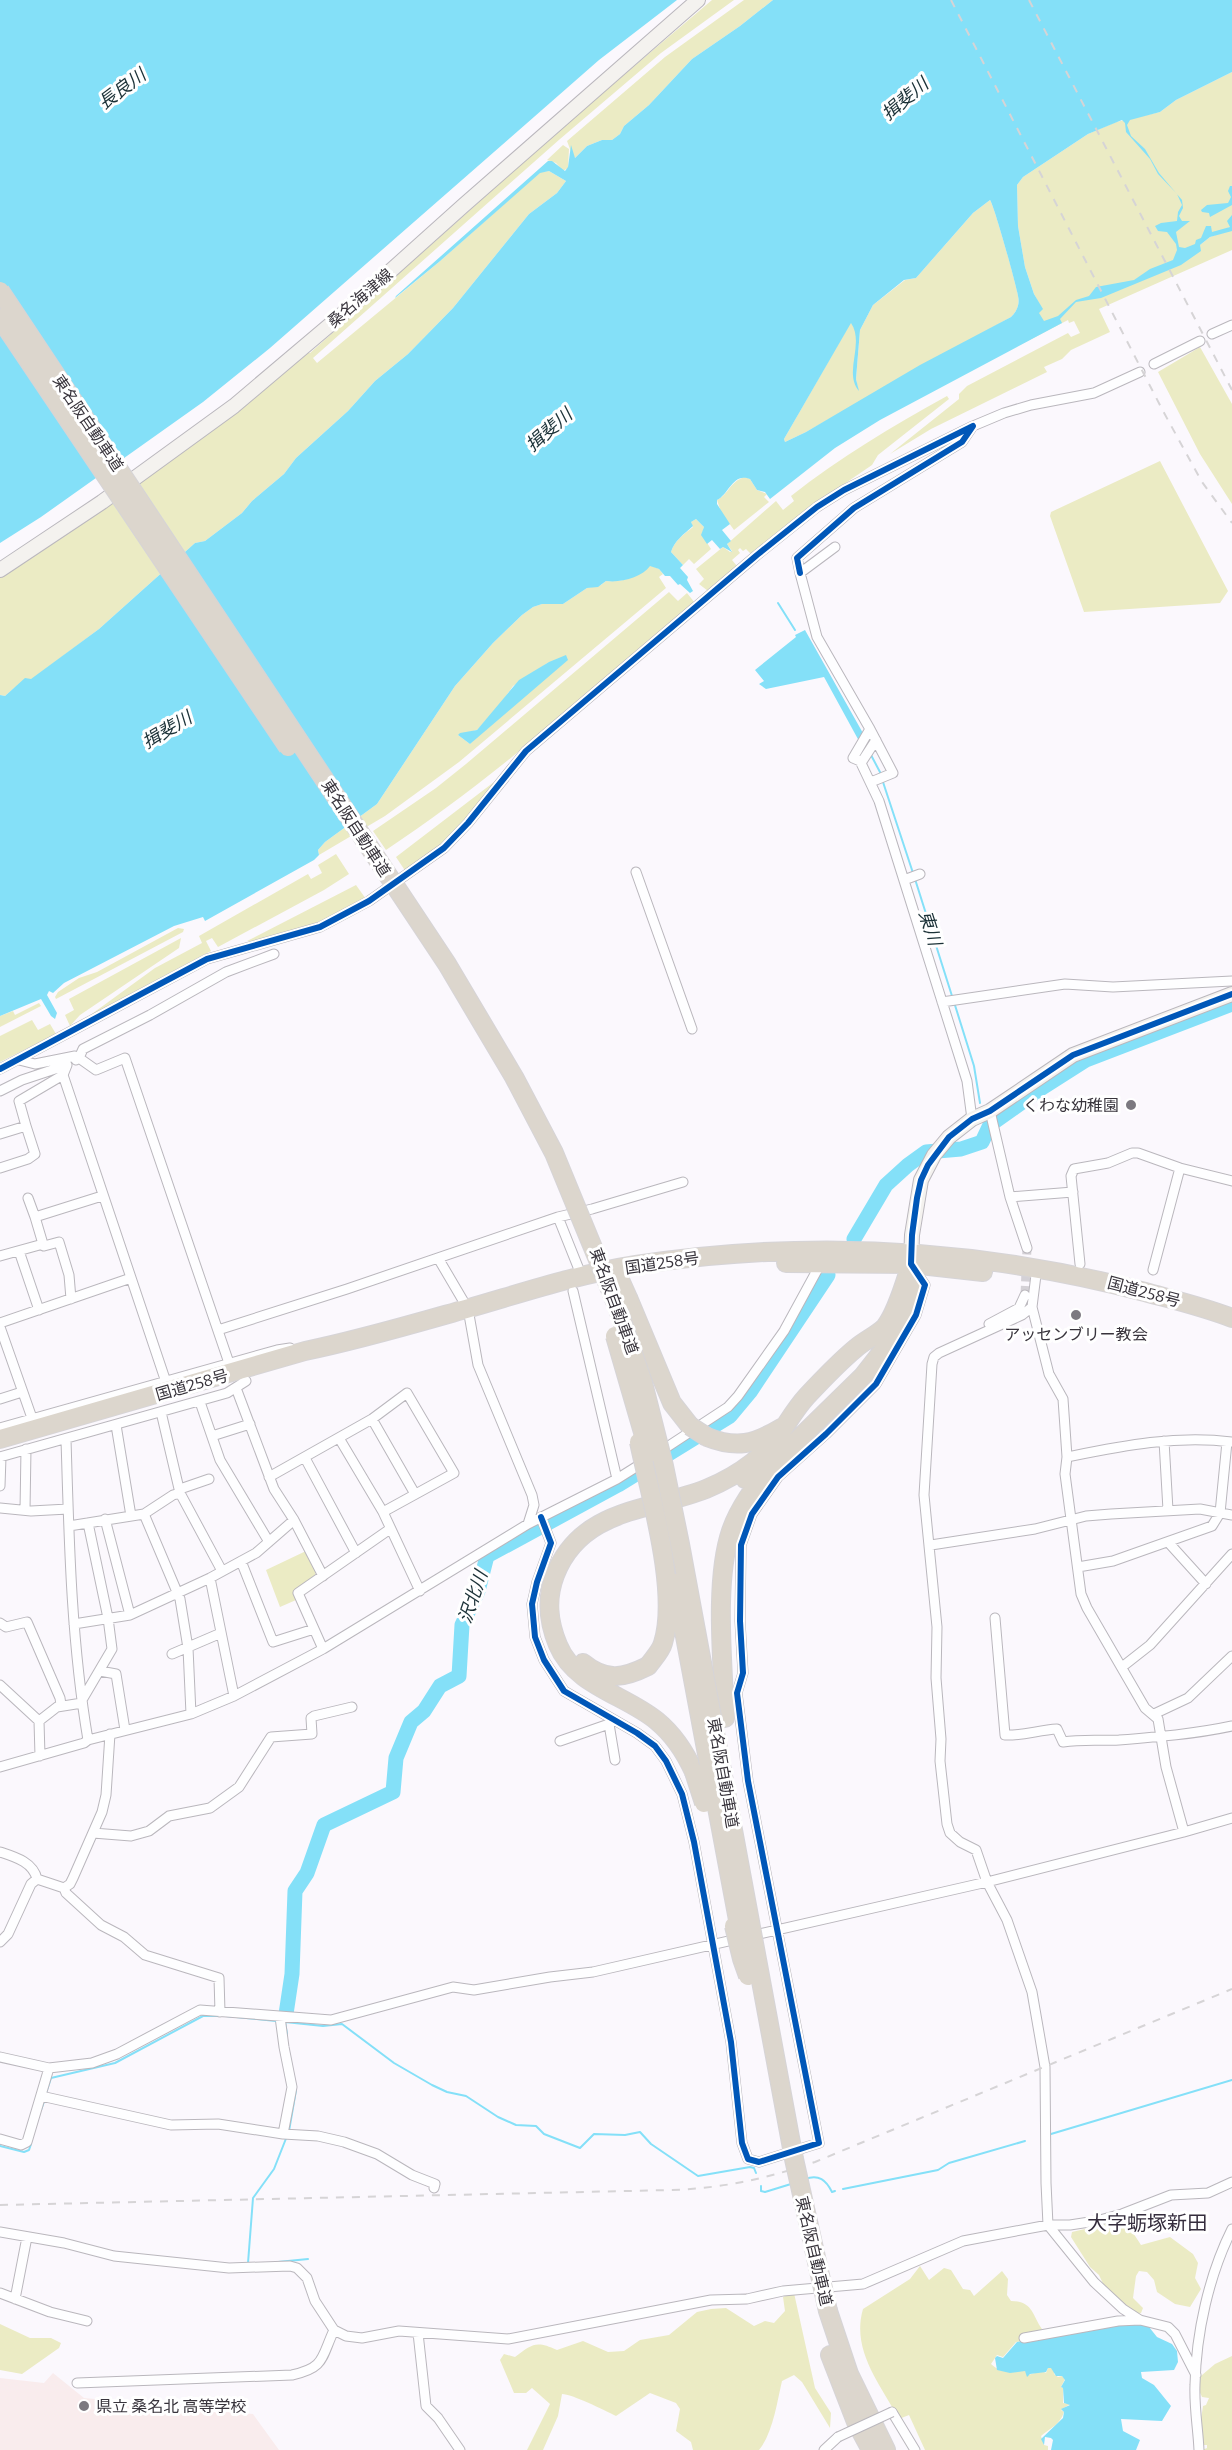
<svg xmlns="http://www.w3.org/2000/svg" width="1232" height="2450" viewBox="0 0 1232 2450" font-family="Bitter,'Noto Sans JP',serif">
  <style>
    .education { fill: #f9eced }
    .green { fill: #ebebc4; fill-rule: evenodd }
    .water { fill: #84e0f8; fill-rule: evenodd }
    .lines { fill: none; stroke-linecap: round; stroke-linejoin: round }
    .stream { stroke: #84e0f8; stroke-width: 2 }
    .river { stroke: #84e0f8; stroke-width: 15 }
    .street-tunnel { stroke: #d4d1d6; stroke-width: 9; stroke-dasharray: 9 4.5; stroke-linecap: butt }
    .street-casing { stroke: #bab7bd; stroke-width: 11 }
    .secondary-casing { stroke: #bab7bd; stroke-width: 16 }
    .highway-casing { stroke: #d6d4d7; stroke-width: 20 }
    .street { stroke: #fefeff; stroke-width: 9 }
    .secondary { stroke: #f4f2ef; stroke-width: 14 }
    .highway { stroke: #dcd6cd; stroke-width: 18 }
    .rail { stroke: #d6d4d6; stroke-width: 2; stroke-dasharray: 8 8; stroke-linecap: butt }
    .street-bridge-casing { stroke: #bab7bd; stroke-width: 11; stroke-linecap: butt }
    .highway-bridge-casing { stroke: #d6d4d7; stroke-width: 20; stroke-linecap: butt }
    .street-bridge { stroke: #fefeff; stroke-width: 9 }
    .highway-bridge { stroke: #dcd6cd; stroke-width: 18 }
    .cycleway-casing { stroke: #fff; stroke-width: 10 }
    .cycleway { stroke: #0057b8; stroke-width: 6 }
    .poi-dot { fill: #7c7980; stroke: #fff; stroke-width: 2 }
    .labels { text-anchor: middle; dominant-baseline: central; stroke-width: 6; stroke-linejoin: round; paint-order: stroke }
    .street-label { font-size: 16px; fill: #38343c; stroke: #fff }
    .poi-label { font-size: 16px; fill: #38343c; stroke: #fff; text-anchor: end }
    .water-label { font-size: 18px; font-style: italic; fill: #1b3137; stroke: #fff }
    .quarter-label { font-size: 20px; fill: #352d3d; stroke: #fff }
  </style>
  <rect width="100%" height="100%" fill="#fbf8fd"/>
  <path class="education" d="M53,2373L84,2398L253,2414L279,2450H0V2378L44,2383Z"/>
  <path class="green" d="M712,0H734L661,53L560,139L313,358L317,363L439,262L540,172L549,171L566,181L557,193L529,214L453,308L408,354L375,381L348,411L296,458L284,474L252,501L242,513L205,541L195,543L99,629L31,680L14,688L5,696L0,695V574L305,353H310L572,119Z
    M744,0H773L740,26L692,59L649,105L624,126L620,134L612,140H602L587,146L575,158L573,157L567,141L665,57Z
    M1232,72V226C1219,233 1208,231 1200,245L1210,237L1232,229V250L1099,309L1110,332L1071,350L1062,359L1044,367L1047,372L931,429L890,454L959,399V394L967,386L1068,333L1071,337L1080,333L1074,321L1069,323L1068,320L1016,347L1040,305L1034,294L1025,267L1018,226L1017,185L1023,177L1088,134L1116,122L1160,112L1176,100Z
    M563,145L569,149L568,168L563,171L556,163L547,160Z
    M990,200C994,205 1016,283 1018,296C1020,304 1017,311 1011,317L806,432L785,442L784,439L851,322C865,343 848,368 858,389L856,379L860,330L873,305L905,280L916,278L973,213Z
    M1200,347L1232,404V504L1200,454L1158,372Z
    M947,396L949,399L878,455L872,465L815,504L751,554L746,549L743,551L740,548L738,550L740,553L732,560L737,566L708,591L699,584L704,579L696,569L723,547L730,552L732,551L727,544L776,501L783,510L794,501L791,496C840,457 893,426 947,396Z
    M1160,461L1228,591L1220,603L1084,612L1050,516L1051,512Z
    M745,477L750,479L757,490L767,494L764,497L769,502L734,530L721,512L717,500C729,494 730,481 745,477Z
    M696,519L704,527L702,535L711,549L694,564L689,559L683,565L671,552C674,541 684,534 693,527L691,522Z
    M650,565L659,569L663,574L659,577L666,588L459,762L385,816L319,855L318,850L325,842L377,804L455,686L493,643L522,615L533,607L542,604H563L587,588L601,585L606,581C621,583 641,576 650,565ZM549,662L470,744L458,735L477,730L499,706L513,686Z
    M669,592L678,601L687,593L695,603C594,688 496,777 386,850L373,831L436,788L466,764Z
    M494,782C483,812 432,852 406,872L396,857Z
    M336,854L349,874L324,890L218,947L212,938L206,941L211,951L89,1016L155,968L202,943L199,936L308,874L311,879L322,873L318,865Z
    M356,885L366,899C338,913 276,945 247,941Z
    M178,928L184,929L183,932L56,999L55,997L58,992L79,978L97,972Z
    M181,938L179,948L80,1015L70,1026L65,1015L74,1010L69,999Z
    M39,1003L41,1006L0,1027V1016L13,1011L15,1015Z
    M32,1020L38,1030L50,1024L56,1034L0,1062V1036Z
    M306,1551L316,1569L315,1577L293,1592L296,1600L280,1607L266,1570Z
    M1119,2221L1126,2222L1141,2245L1170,2237L1193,2254L1198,2263L1195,2278L1201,2289L1190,2307L1175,2304L1157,2292L1154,2280L1147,2272L1139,2271L1136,2276L1133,2298L1143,2308L1141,2313L1132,2315L1107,2292L1099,2275L1090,2267L1071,2237L1072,2232Z
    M920,2266L929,2280L944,2268L951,2270L963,2289L970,2290L974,2296L1002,2271L1008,2279L1007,2295L1011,2301C1033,2301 1032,2315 1042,2329L1024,2341L1016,2342L1003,2357L997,2355L991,2364C1003,2375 1011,2370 1025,2371L1028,2375L1042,2371L1046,2373L1048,2368L1052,2367L1054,2370V2374L1058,2377L1062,2376L1065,2379L1061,2387L1063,2388V2403L1070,2404L1061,2410L1064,2412C1060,2425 1050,2428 1041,2436L1044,2445L1048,2446V2450H925L909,2415L899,2419C880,2384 851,2350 863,2309L910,2279Z
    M794,2293L815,2388L831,2413L830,2428L802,2382L794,2375L782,2381C777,2402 773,2433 759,2450H693L691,2442L676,2431L680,2409L676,2403L650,2393L616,2416C604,2410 572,2394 562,2394L558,2416L543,2450H527L550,2404L532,2388L526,2393H514L500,2360L504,2354L515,2357C532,2344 536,2340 557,2350L583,2341L608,2352L624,2351L640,2340L669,2335L697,2312L711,2309L726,2308L754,2326L765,2321L774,2323L785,2311L783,2297Z
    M0,2324L30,2338H51L61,2343L59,2348L22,2374L0,2370Z
    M1232,2356V2450H1202L1207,2448V2445H1202L1198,2440L1203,2406L1206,2405L1209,2398L1202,2397L1195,2381L1215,2364Z"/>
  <path class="water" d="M0,0H677L599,60L270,348L203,402L41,517L0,543Z
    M773,0H1232V72L1176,100L1160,112L1130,120L1127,125L1131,136L1145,149L1159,173L1182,200L1183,208L1179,216L1182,221H1190L1176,232L1179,247L1185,248L1195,244L1196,240L1201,238L1206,226H1211L1212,232L1230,227L1227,221L1232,215V231L1210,237L1200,245L1201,251L1181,265L1101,298L1076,302L1060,319L1062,323L880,420L835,448L770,499L765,492L757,490L750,479C733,472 729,494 717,500V504L730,524L722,530L731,541L727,544L732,552L723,547L720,549L712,540L707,544L701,535L704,527L696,519L691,522L693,526C684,534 674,541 671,552L683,565L680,568L688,577L687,580L693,591L690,593L680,584L678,585L670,576H665L659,569L650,566C642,577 622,583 606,581L598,587L587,588L563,604H542L533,607L522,615L493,643L455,686L377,804L325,842L318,850L319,855L314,860L205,921L203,917L174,926L64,983L53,993L49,991L47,995L57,1013L55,1019L51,1016L41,999L0,1016V695L5,696L25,678L31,679L99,629L195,543L205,541L242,513L252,501L284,474L296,458L348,411L375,381L408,354L453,308L529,214L557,193L566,181L549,171L540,173L439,262L395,298L396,296L548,161H552L565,171L568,167L571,145L575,158L587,146L602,140H612L620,134L624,126L649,105L692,59L740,26ZM1122,120L1125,123L1126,132L1150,159L1158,174L1177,194L1182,205L1178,212L1177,221L1161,223L1155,226L1158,231L1167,232L1176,244L1177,250L1173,260L1150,269L1134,280L1096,287L1089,296L1076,300L1058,316L1044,321L1039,313L1043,309L1034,294L1025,267L1018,226L1017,185L1023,177L1088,134ZM990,200C994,205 1016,284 1018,296C1020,304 1017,311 1011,317L920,365L806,432L785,442L784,439L851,323C865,344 843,372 859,391L856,379L860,330L873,305L904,280L916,278L973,213Z
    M1230,186H1232V205L1210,217L1209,213L1202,212L1201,210L1207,205L1228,203L1231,197L1228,191Z
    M805,630L864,735L859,741L824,677L766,689L759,684L764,681L755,670L796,637L795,635Z
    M566,655L568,660L470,744L458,735L460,733L477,730L519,680L549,662Z
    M1128,2321L1149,2327L1157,2337L1172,2344L1177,2351L1178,2362L1174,2370L1141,2372L1142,2378L1154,2385L1171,2406L1162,2421L1121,2419L1123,2431L1140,2440L1136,2450H1051L1053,2440L1051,2438L1045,2437L1044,2445L1041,2439L1063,2418L1064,2412L1061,2409L1070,2405L1064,2403L1063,2388L1061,2387L1065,2380L1062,2376H1056L1051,2368H1048L1046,2372L1030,2374L1027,2377L1025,2371L1010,2373L997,2370L995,2358L997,2356L1003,2358L1017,2342Z"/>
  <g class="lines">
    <path class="stream" d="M778,603L795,630
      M871,755L881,774
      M882,779L913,873
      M915,879L952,996
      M954,1002L974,1066L980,1103
      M961,1149L963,1144L978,1137L982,1129
      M226,2016L276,2021
      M287,2034L285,2022L323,2026L342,2024L394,2063L432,2085L447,2092L466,2096L498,2117L516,2125L536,2126L544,2134L580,2148L594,2134L625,2135L640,2132L651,2144L698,2176L750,2167L754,2168L756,2173
      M46,2093L51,2078L115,2063L203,2016H220
      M41,2110L45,2099
      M289,2131L296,2090
      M1051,2134L1232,2080
      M0,2146L24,2152L29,2150L31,2144
      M805,2179C819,2174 826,2180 832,2192L835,2191
      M761,2186V2191L765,2192L791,2184
      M843,2189L938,2170L949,2163L1025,2141
      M278,2262L308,2259
      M248,2263L253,2198L274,2169L287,2136"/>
    <path class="river" d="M854,1239L886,1185L908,1165L926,1152L961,1149L982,1142L990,1125L1042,1088L1086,1060L1232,1004
      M286,2014L292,1974L295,1891L307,1873L324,1825L393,1792L396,1758L411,1722L424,1711L440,1686L459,1676L462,1625L478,1591L487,1556L618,1485L730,1416L750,1392L828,1275"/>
    <path class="street-tunnel" d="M1025,1295L1027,1248"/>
    <g class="street-casing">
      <path id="street" d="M1212,334L1232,325
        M1154,364L1200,341
        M973,426L1004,413L1031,405L1094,393L1140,372
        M835,547L800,573L817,637L870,729L893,773L871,782
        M870,729L853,758L860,761L879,801L967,1081L972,1119
        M861,763L876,740
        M636,872L692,1029
        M904,880L920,874
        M942,1002L1065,984L1113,987L1232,981
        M19,1060L35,1064L75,1056L79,1058L76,1060
        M0,1069L207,959L320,927L369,901L444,848L468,823L526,751L757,555L817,507L844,490L973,426L962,442L854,508L797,558L800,573
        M63,1075L166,1382
        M0,1091L22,1080L67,1065L63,1075L19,1101L26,1126L0,1134
        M990,1111L1010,1197L1027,1248
        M0,1168L28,1159L35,1154L26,1126
        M1010,1197L1073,1192
        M28,1198L35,1217
        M558,1217L582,1277
        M43,1244L35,1217L102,1196
        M19,1251L39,1310
        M0,1256L43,1244L44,1246L59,1242L69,1275L71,1299
        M438,1258L468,1309L478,1365L532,1495L534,1505L528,1524
        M1080,1264L1071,1176L1074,1169L1108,1163L1132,1153H1138L1180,1168L1232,1181
        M1037,1267L1032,1307L1022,1315L939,1353L934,1357L932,1364L924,1495L937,1627L936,1678L941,1739L940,1761L947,1824L950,1833L960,1842L976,1850L987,1882L1007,1920L1032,1992L1045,2067L1046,2183L1048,2225L1094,2282L1123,2309L1140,2320L1168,2327L1175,2334L1196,2375
        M1153,1270L1180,1168
        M573,1291L617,1479
        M1032,1307L1049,1374L1063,1399L1067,1457L1065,1474L1081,1594L1087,1608L1145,1708L1158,1719L1166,1767L1184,1832
        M0,1323L131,1278
        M989,1324L1019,1308L1025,1295
        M0,1327L32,1418
        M218,1330L347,1289L558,1217L592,1209L683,1182
        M229,1363L125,1058L96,1070L79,1058L83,1049L150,1015L226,972L274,954
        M236,1388L274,1489L294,1520L323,1576
        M0,1399L22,1392
        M200,1402L220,1460L269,1542
        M161,1412L180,1493
        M372,1419L415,1494
        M116,1425L131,1516
        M0,1428L277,1350L290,1348
        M212,1436L250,1424
        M339,1438L383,1512L420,1591
        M66,1439C69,1539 71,1640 88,1740
        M1164,1441L1168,1510
        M658,1453L728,1407L738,1396L784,1331L821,1263
        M0,1457L227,1393L246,1381
        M1067,1457C1122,1446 1175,1435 1232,1442
        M305,1458L356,1553
        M269,1477L372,1419L407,1393L454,1473L383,1512
        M0,1486L1,1457
        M180,1489L209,1479
        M0,1508L31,1511L68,1509
        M25,1510L26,1449
        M541,1517L551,1543L537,1582L532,1604L535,1637L544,1660L564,1691L637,1733L655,1746L666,1761L682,1794L694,1842L731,2042L742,2143L748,2159L759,2162L819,2143L748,1781L737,1693L743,1673L740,1621L741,1545L752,1514L778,1477L826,1434L876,1384L916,1315L925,1285L911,1264
        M105,1519L130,1615
        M69,1526L144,1514
        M1168,1542L1206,1584
        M931,1545L1035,1529L1086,1516L1111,1514L1200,1509L1232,1515
        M241,1561L273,1642L314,1629
        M1078,1567L1113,1561L1212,1526L1220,1513L1227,1442
        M210,1578L234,1696
        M995,1618L1005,1735C1022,1736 1039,1730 1057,1729L1063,1742C1082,1739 1100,1741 1119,1740C1157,1737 1195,1734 1232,1726
        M0,1623L6,1627L27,1622L60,1698L61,1705
        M74,1624L130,1615L210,1578L256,1553L294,1520
        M323,1649L298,1593L390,1529
        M172,1654L221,1633
        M1122,1667L1150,1645L1232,1554
        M100,1671L116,1674L125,1730
        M0,1685L39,1721L40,1756
        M82,1700L112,1649L108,1618L88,1523
        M191,1714L188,1648L180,1599L144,1514L173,1495L180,1493L222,1571
        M1154,1714L1188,1698L1232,1656
        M39,1721L57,1707L82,1703
        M609,1724L615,1760
        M560,1741L609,1724L614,1720
        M0,1767L84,1743L88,1740L191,1714L234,1696L323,1649L528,1524L617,1479L644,1462
        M93,1833L131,1836L149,1831L169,1816L210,1808L239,1787L271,1737L312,1734L311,1718L314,1716L352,1707
        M0,1852C15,1857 33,1862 37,1879
        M64,1888L66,1893L101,1925L124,1937L145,1955L219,1978L220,2012
        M0,1942L8,1934L31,1884L37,1879L64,1888L70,1884L73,1878L102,1812L106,1795L110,1734
        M280,2017L284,2047L292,2087L283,2134L318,2136L344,2142L377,2154L412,2175L435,2184L434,2188
        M0,2057L49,2068
        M41,2096L171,2125L218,2124L283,2134
        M0,2139L21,2145L27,2142L49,2068L92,2063L117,2054L200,2010L331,2020L453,1987L474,1990L550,1977L593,1972L987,1882L1184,1832L1232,1818
        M0,2232L64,2243L114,2256L229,2268L290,2266L297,2268L307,2278L315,2301L334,2330L346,2336L362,2338L399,2331L508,2339L711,2300L747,2299L783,2291L863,2284L963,2241L1048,2225H1070L1096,2221L1122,2214L1171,2195L1208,2193L1232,2182
        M0,2293L50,2312L87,2321
        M15,2299L27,2237
        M418,2333L426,2406L438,2418L460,2450
        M1024,2338L1118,2321L1140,2320
        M77,2383L292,2375C325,2368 321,2358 334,2330
        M892,2412L915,2450
        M824,2450L838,2437
        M1199,2450C1198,2428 1194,2407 1195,2385C1196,2333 1209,2275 1232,2229"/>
    </g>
    <g class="secondary-casing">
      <path id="secondary" d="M0,570L102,502L234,406L338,318L464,205L698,0
        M911,1262L912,1235L921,1180L934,1155L949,1137L972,1119L990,1111L1073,1055L1232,994"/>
    </g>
    <g class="highway-casing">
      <path id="highway" d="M786,1263L911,1264L983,1272
        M629,1300L672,1403L690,1426
        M707,1437C737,1449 754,1444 781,1428
        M0,1439L305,1351C359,1340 413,1324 466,1309C522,1293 578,1274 636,1265C807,1239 978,1248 1145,1292C1174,1300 1204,1307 1232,1318
        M745,1479L772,1465L863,1376L899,1330L907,1312L913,1285
        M583,1663C606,1682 624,1678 648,1666
        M725,1718C723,1665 714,1581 731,1531C739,1508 754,1488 769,1469
        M694,1772C685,1752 674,1735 657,1721C626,1695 575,1686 558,1645C548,1621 546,1599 555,1575C581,1508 650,1511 706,1489C723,1482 739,1473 753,1462C781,1441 786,1419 807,1396C822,1380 839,1362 856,1348C864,1341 877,1335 885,1327C897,1312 905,1282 911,1264
        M828,2311L849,2374L886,2450
        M830,2355L856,2422L871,2450"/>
    </g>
    <use href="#street" class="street"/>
    <use href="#secondary" class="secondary"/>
    <use href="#highway" class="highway"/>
    <path class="rail" d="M951,0L1163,411L1202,482L1232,523
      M1029,0L1232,390
      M0,2205L672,2190C724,2188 765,2179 815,2162L1232,1989"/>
    <g class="street-bridge-casing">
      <path id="street-bridge" d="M838,2437L892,2412"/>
    </g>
    <g class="highway-bridge-casing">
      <path id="highway-bridge" d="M0,291L447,964L514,1077L554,1153L617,1306L643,1383L664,1466L680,1544L794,2159L828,2311
        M0,318L288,747
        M616,1271L629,1300
        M615,1336L649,1453
        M690,1426L707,1437
        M639,1442C650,1495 679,1592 663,1643C661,1651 653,1659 648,1666
        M675,1583L741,1936
        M694,1772L704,1803
        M734,1926L742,1959L748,1976"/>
    </g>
    <use href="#street-bridge" class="street-bridge"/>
    <use href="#highway-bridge" class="highway-bridge"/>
    <g class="cycleway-casing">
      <path id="cycleway" d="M0,1069L207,959L320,927L369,901L444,848L468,823L526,751L757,555L817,507L844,490L973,426L962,442L854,508L797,558L800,573
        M541,1517L551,1543L537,1582L532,1604L535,1637L544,1660L564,1691L637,1733L655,1746L666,1761L682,1794L694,1842L731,2042L742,2143L748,2159L759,2162L819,2143L748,1781L737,1693L743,1673L740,1621L741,1545L752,1514L778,1477L826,1434L876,1384L916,1315L925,1285L911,1264L912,1235L917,1198L921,1180L928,1165L949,1137L972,1119L990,1111L1073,1055L1232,994"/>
    </g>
    <use href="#cycleway" class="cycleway"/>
  </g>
  <g class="poi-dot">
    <circle cx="1131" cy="1105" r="6"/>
    <circle cx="1076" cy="1315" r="6"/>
    <circle cx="84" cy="2406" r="6"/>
  </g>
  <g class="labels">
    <g class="street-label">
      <text transform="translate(360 298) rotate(-41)">桑名海津線</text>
      <text transform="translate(88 423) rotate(56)">東名阪自動車道</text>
      <text transform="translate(356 828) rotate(57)">東名阪自動車道</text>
      <text transform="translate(662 1263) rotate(-8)">国道258号</text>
      <text transform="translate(1144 1292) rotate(15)">国道258号</text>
      <text transform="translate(614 1301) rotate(70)">東名阪自動車道</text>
      <text transform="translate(192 1385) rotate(-16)">国道258号</text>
      <text transform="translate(723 1773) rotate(80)">東名阪自動車道</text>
      <text transform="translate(814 2251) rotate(77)">東名阪自動車道</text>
    </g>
    <g class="poi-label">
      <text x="1119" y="1105">くわな幼稚園</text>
      <text x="1076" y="1334" text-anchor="middle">アッセンブリー教会</text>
      <text x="96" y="2406" text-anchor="start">県立 桑名北 高等学校</text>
    </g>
    <g class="water-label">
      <text transform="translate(122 89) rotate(-37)">長良川</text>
      <text transform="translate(905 99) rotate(-40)">揖斐川</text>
      <text transform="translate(549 430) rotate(-41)">揖斐川</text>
      <text transform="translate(167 730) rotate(-31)">揖斐川</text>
      <text transform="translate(930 928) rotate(72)">東川</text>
      <text transform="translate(473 1597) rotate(-71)">沢北川</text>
    </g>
    <g class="quarter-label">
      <text x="1147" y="2223">大字蛎塚新田</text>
    </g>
  </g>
</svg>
